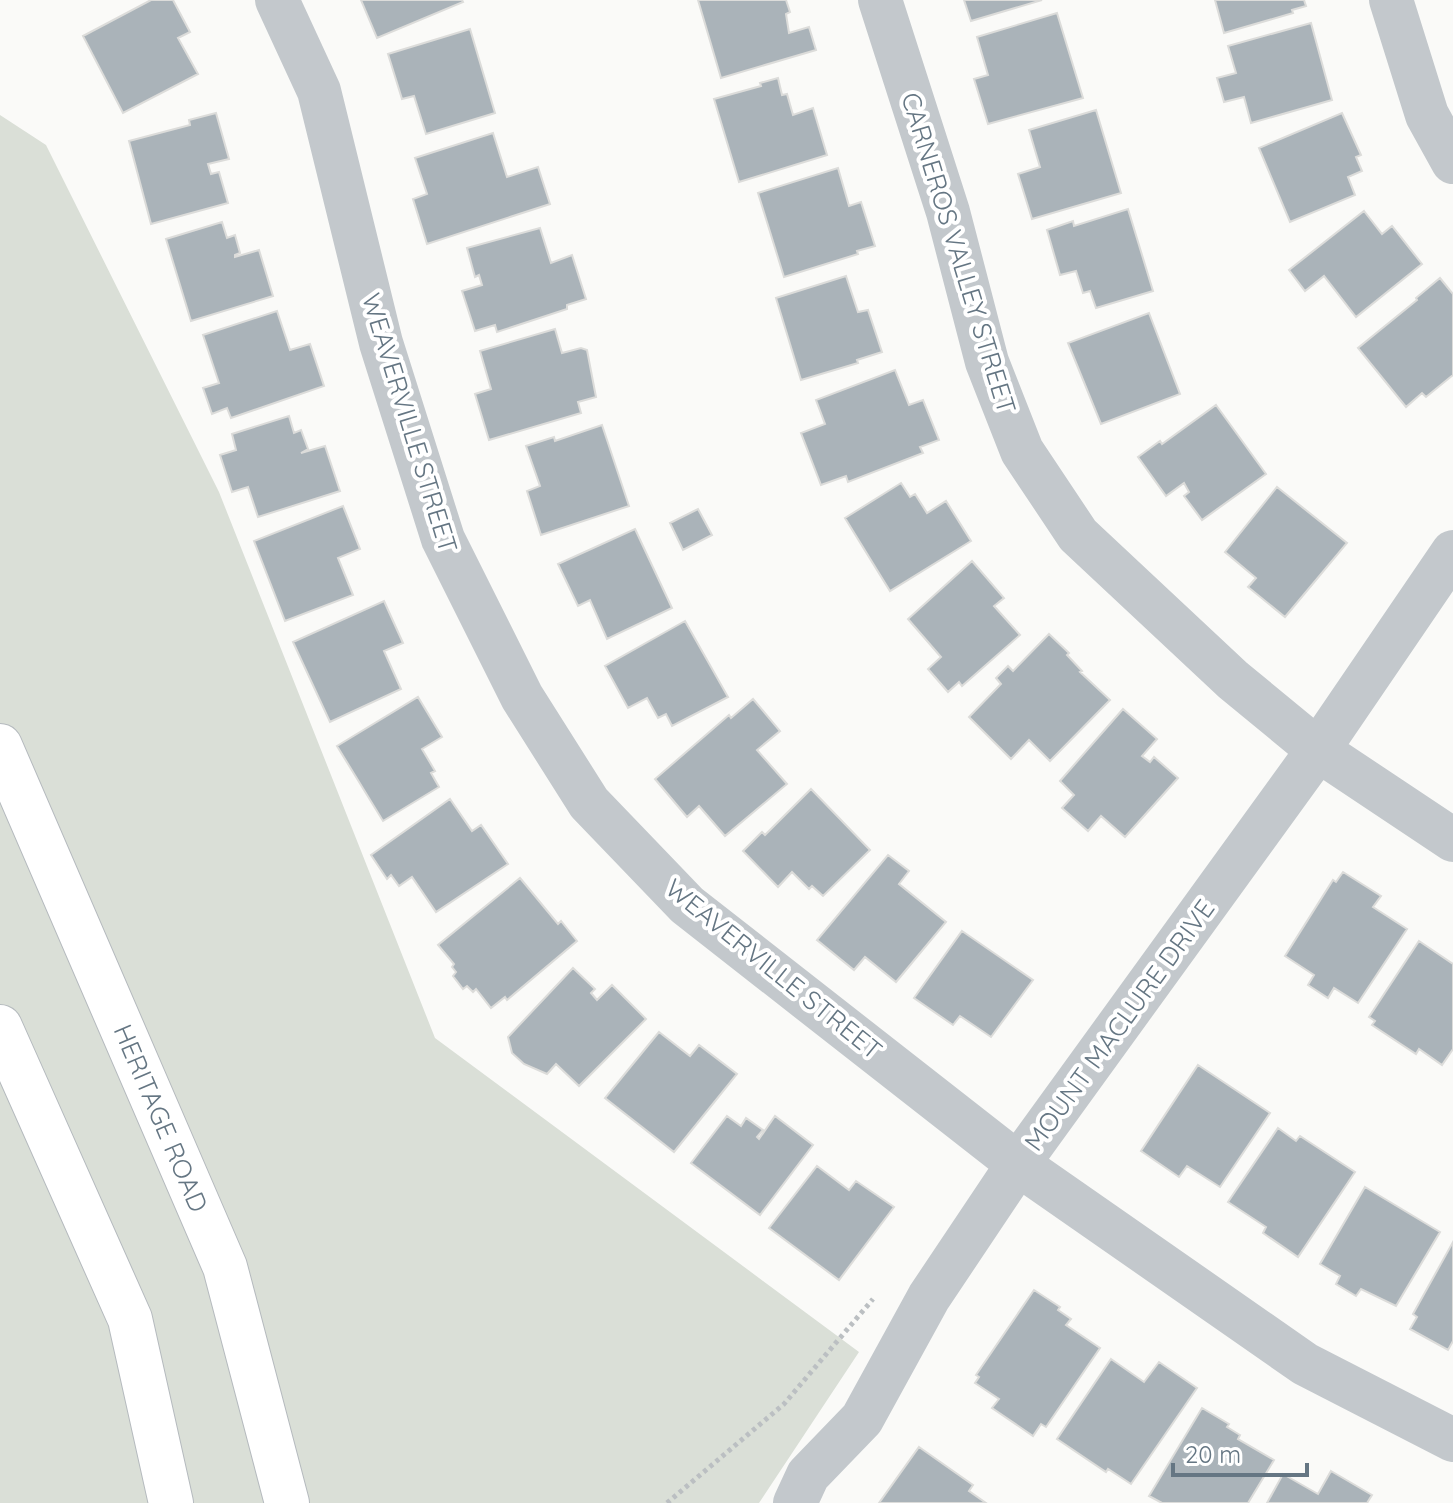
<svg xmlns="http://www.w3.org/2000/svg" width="1453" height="1503" viewBox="0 0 1453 1503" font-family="Quicksand,sans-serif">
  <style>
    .green { fill: #dadfd7 }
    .building { fill: #aab3b9; stroke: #dcdcda; stroke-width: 2 }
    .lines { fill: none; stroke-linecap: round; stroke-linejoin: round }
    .major-casing { stroke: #b5babe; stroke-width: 46 }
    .path { stroke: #bbbfc2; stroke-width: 5; stroke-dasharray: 4 4; stroke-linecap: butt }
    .minor { stroke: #c3c8cc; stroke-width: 44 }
    .major { stroke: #fff; stroke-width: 44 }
    .labels { text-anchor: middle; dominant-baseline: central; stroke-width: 8; stroke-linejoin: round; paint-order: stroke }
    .street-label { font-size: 26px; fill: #657683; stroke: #fff }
  </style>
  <rect width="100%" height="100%" fill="#fafaf8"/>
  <path class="green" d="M0,115L46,145L219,492L435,1038L859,1352L759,1503H0Z"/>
  <path class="building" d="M151,0H173L190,32L178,38L198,74L123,113L83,36Z
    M361,0H462L463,2L377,38Z
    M698,0H786L790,12L786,14L789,33L809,27L816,50L721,78Z
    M964,0H1042L971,21Z
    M1215,0H1304L1306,6L1292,10L1293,13L1224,33Z
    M1057,13L1083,98L988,124L974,79L988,75L977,37Z
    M1311,23L1332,100L1251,123L1244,97L1224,102L1217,78L1236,73L1228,46Z
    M470,29L495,113L426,134L414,96L402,99L388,54Z
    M778,78L782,95L787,94L793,115L813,108L827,155L739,182L714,99L761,86L760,83Z
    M1096,110L1121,193L1032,219L1018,174L1040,167L1029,130Z
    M216,113L229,159L208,164L211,174L219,172L228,203L151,224L129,141L190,125L189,120Z
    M1342,113L1361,155L1356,157L1362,171L1348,177L1355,195L1290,222L1259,148Z
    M493,133L507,177L538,167L550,204L427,244L413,199L427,194L415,158Z
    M838,168L849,206L861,202L875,246L857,251L858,254L784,277L758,193Z
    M1128,209L1153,291L1096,308L1090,291L1083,293L1076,271L1060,275L1047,230L1073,221L1074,226Z
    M1364,211L1382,234L1392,226L1422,264L1356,317L1324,276L1305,291L1289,270Z
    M222,222L227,238L235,235L240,253L235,255V257L259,250L273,296L191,321L166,239Z
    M540,228L551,263L572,255L586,299L567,305V309L497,332L495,325L475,331L462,291L482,285L479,275L475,277L467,248Z
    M846,276L858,312L868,310L882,352L857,360L858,363L801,380L776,298Z
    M1440,278L1453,294V375L1426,397L1422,393L1406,407L1358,348L1417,300L1416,298Z
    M277,311L290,350L310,344L324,386L231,418L227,408L212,414L203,388L219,383L203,335Z
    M1149,313L1180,394L1101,424L1068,343Z
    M555,329L562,353L581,348L587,350L596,397L578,402L581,413L489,440L475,394L491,389L480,351Z
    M895,370L909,405L923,400L939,440L920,447L923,453L848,482L846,476L821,485L801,433L825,424L816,400Z
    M1216,405L1266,474L1202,520L1184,496L1189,492L1184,483L1166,496L1138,457L1160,441L1162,444Z
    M289,416L294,433L301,430L308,449L301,453L325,446L340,491L258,517L248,487L232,492L220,455L236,450L232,434Z
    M602,425L629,506L541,535L527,491L540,486L526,446L554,437L555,441Z
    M901,483L910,497L915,494L927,513L946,501L971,541L890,591L845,518Z
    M1277,487L1347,543L1285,617L1248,587L1256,578L1225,552Z
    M343,506L360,549L338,558L353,595L285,621L254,541Z
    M698,509L712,535L683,550L670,523Z
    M635,529L672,608L607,639L590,600L578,606L558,564Z
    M972,561L1004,598L994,606L1020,635L962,686L959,682L948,692L928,669L941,657L908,619Z
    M384,601L403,643L384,651L401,689L330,722L293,642Z
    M685,621L728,697L672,726L666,714L658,718L647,698L628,708L605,666Z
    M1049,634L1069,653L1067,655L1082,671L1080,672L1110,700L1050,761L1029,740L1011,759L969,717L1001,684L996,678L1008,666L1013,671Z
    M418,697L442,737L422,749L435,771L431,773L439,787L383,821L337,746Z
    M753,699L780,731L757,750L787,784L725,836L699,806L687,817L655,779L729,715L731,718Z
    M1123,709L1157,739L1142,756L1150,762L1154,757L1178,778L1125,837L1101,816L1088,831L1062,808L1074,795L1060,781Z
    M811,789L870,850L823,896L812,886L809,889L792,872L778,887L743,851L762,832L765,835Z
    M450,799L472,831L481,825L508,864L436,912L412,877L399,886L391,875L387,879L371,855Z
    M888,855L909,871L899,884L946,922L896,982L865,957L854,970L817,940Z
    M1343,872L1381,896L1373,907L1407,929L1358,1003L1334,988L1328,998L1308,985L1314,975L1285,956L1333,880L1336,882Z
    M520,878L558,924L561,921L577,941L507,1000L505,997L491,1008L476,989L473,992L467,986L463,989L453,976L456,972L452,967L454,964L438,945Z
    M962,931L1033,980L991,1037L960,1016L953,1025L914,998Z
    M1419,941L1453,964V1049L1442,1065L1419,1049L1416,1054L1372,1025L1375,1021L1369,1017Z
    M573,968L595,989L591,993L597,1000L612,985L646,1019L579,1086L556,1064L547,1074L524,1064L512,1053L508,1037Z
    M659,1032L690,1056L699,1045L737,1074L674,1152L605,1098Z
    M1198,1065L1270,1113L1220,1187L1187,1166L1179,1177L1141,1151Z
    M727,1116L741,1126L746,1118L763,1130L757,1137L759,1139L775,1116L813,1145L760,1215L691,1163Z
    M1278,1128L1296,1141L1300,1136L1355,1172L1298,1257L1263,1233L1266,1227L1228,1202Z
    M817,1166L849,1190L856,1181L894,1207L839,1280L769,1228Z
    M1365,1187L1440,1232L1396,1306L1361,1289L1356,1296L1336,1284L1340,1276L1320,1264Z
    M1453,1242V1341L1448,1350L1410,1329L1417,1317L1413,1314Z
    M1034,1290L1060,1307L1058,1310L1071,1319L1066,1325L1100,1348L1046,1427L1041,1424L1033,1436L992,1408L999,1399L975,1383L979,1377L976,1375Z
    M1111,1359L1144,1382L1159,1362L1197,1388L1131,1484L1108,1469L1106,1472L1057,1439Z
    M1202,1408L1229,1424L1227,1427L1240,1435L1238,1439L1274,1460L1248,1503H1162L1149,1496Z
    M919,1447L973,1485L969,1491L986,1503H879Z
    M1331,1471L1372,1495L1367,1503H1267L1283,1474L1318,1494Z"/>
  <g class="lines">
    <g class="major-casing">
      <path id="major" d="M0,746L225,1267L287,1503
        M0,1027L130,1319L171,1503"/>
    </g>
    <path class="path" d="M667,1503L784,1404L873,1299"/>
    <path class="minor" d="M277,0L319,91L381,343L443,539L522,697L589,803L687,905L1018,1164L1305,1364L1453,1440
      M880,0L948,212L987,362L1022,451L1078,535L1233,680L1318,750L1453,840
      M1391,0L1427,115L1453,162
      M795,1503L808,1475L862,1419L929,1297L1018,1164L1318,750L1453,552"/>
    <use href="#major" class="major"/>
  </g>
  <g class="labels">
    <g class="street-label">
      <text transform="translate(959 253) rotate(73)">CARNEROS VALLEY STREET</text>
      <text transform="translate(410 423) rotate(73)">WEAVERVILLE STREET</text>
      <text transform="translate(774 969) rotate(39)">WEAVERVILLE STREET</text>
      <text transform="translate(1119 1025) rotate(-54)">MOUNT MACLURE DRIVE</text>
      <text transform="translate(161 1118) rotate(67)">HERITAGE ROAD</text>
    </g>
  </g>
  <path d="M1173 1463v12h134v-12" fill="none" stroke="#657683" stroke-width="4"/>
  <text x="1185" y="1463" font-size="24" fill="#657683" stroke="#ffffff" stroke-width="6" paint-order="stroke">20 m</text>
</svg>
